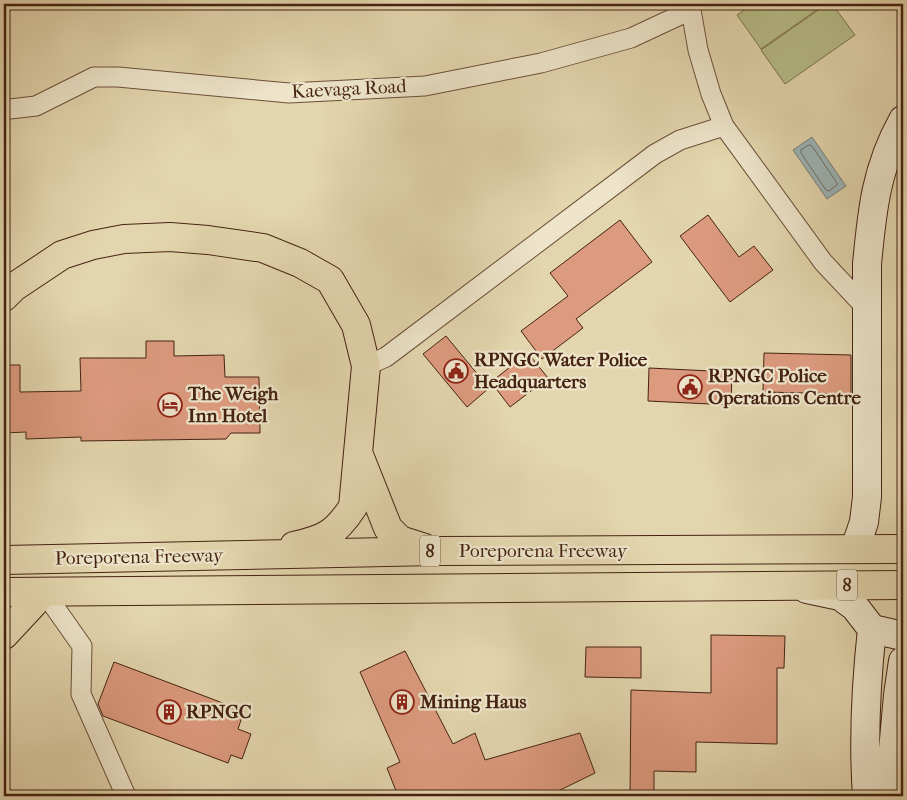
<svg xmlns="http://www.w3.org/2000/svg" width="907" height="800" viewBox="0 0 907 800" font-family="'IM FELL French Canon',serif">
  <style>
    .green { fill: #b6bc88; stroke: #7e704d }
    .water { fill: #9cb5b7; stroke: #797b75 }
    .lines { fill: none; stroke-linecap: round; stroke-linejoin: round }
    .shore { stroke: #706c64; stroke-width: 1 }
    .building { fill: #dc9a7e; stroke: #452312 }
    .street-casing { stroke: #6c5039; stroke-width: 21 }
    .secondary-casing { stroke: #452312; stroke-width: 30 }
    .highway-casing { stroke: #452312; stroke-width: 30 }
    .street { stroke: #ede4ca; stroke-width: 19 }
    .secondary { stroke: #ede4ca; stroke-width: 28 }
    .highway { stroke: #e3d5ad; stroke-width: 28 }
    .labels { text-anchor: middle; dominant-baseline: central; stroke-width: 4.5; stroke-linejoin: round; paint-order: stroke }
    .shield { fill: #ede4ca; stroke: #775d49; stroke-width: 1 }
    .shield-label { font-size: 18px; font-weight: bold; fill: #452312 }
    .street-label { font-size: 19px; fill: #452312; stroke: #ede4ca }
    .poi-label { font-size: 19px; font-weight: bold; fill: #452312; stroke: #ede4ca; text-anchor: start }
  </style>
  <rect width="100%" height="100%" fill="#e3d5ad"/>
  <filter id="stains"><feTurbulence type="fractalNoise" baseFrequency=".004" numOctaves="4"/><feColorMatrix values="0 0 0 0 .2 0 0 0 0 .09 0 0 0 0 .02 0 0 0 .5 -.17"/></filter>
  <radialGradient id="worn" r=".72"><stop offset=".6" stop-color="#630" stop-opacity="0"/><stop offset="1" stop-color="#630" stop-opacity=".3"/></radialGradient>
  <path class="green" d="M753,4H825L761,49L737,15Z
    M827,4H832L855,35L785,84L761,50Z"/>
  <path class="water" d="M812,137L846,186L827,199L793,150Z"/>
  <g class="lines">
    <path class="shore" d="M809,145L812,146L837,183V185L829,191L826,190L801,153V150Z"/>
  </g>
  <path class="building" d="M708,215L739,257L754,246L773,270L730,302L680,236Z
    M620,220L652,262L576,319L583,328L542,359L521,331L568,296L550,273Z
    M446,336L489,388L467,407L423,354Z
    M146,341H174V356L224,355L225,377H259L260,433H231L226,439L81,441V437L26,439V432L4,433V365H20V392L81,391L80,358H146Z
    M528,353L548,378L510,407L491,382Z
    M764,353L851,355V394L763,392Z
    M649,368L732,372L731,405L648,401Z
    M711,635L785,636L784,668H777V744L696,742V772L654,771V796H630L631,690L711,693Z
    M586,647H641V678L585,677Z
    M405,651L453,744L475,733L485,760L580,733L595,773L548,796H398L387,768L400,762L360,672Z
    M114,662L244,711L238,729L251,734L242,759L231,755L228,763L103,716L98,704Z"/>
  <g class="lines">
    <g class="street-casing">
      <path id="street" d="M692,4L691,10L698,50L711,94L724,126L823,262L867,309
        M4,107L10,109L36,106L94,77H118L289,93L425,86L541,63L631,38L691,10
        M366,366L386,357L655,154L680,140L724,126
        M44,592L82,646L81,694L126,796"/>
    </g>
    <g class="secondary-casing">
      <path id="secondary" d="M855,549L864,522L867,497V264C872,211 876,168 903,120
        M807,589L840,596L855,607L872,629L903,636
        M867,796C863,740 866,684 872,629
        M889,796L898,695L903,661"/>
    </g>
    <g class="highway-casing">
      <path id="highway" d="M4,297L14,287L62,255L93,245L124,239L170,237L208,240L263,248L300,263L330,280L356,325L366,366L353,507C335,534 325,539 294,546
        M359,455L388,528L400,540L425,548
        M4,560L435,551L903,549
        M4,592L903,585
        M4,635L44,592"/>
    </g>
    <use href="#street" class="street"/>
    <use href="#secondary" class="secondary"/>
    <use href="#highway" class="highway"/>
  </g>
  <defs>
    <g id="civic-ring" transform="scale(1.25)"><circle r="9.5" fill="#ede4ca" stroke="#8f2418" stroke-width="1.5"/><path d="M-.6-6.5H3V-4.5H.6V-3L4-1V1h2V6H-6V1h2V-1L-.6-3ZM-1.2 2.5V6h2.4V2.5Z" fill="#8f2418"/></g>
    <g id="hotel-ring" transform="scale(1.25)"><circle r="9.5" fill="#ede4ca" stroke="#8f2418" stroke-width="1.5"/><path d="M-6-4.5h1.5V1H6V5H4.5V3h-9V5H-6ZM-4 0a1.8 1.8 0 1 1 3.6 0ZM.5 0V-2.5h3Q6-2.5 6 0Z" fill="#8f2418"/></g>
    <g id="building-ring" transform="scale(1.25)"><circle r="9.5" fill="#ede4ca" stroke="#8f2418" stroke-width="1.5"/><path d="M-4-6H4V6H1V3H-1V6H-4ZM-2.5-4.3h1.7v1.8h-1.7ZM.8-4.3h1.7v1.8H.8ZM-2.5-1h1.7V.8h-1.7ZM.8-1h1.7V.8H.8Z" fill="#8f2418"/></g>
  </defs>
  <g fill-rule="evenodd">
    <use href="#civic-ring" x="456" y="371"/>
    <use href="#civic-ring" x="690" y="387"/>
    <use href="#hotel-ring" x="170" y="405"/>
    <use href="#building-ring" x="402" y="702"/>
    <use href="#building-ring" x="169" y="712"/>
  </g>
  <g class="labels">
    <g class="shield">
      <rect x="420" y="535.5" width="20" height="31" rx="4"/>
      <rect x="837" y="569.5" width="20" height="31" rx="4"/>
    </g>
    <g class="shield-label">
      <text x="430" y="551">8</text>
      <text x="847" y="585">8</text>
    </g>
    <g class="street-label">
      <text transform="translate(349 89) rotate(-3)">Kaevaga Road</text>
      <text x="543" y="551">Poreporena Freeway</text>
      <text transform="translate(139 557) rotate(-1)">Poreporena Freeway</text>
    </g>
    <g class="poi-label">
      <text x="474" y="360">RPNGC Water Police<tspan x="474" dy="22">Headquarters</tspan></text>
      <text x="708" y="376">RPNGC Police<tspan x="708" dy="22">Operations Centre</tspan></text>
      <text x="188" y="394">The Weigh<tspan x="188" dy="22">Inn Hotel</tspan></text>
      <text x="420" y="702">Mining Haus</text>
      <text x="186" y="712">RPNGC</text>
    </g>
  </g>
  <rect width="907" height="800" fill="none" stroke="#e3d5ad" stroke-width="20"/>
  <rect x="5" y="5" width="897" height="790" fill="none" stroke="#452312" stroke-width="2.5"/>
  <rect x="10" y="10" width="887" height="780" fill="none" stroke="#452312"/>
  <rect width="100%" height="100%" filter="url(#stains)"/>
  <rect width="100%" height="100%" fill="url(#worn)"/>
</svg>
